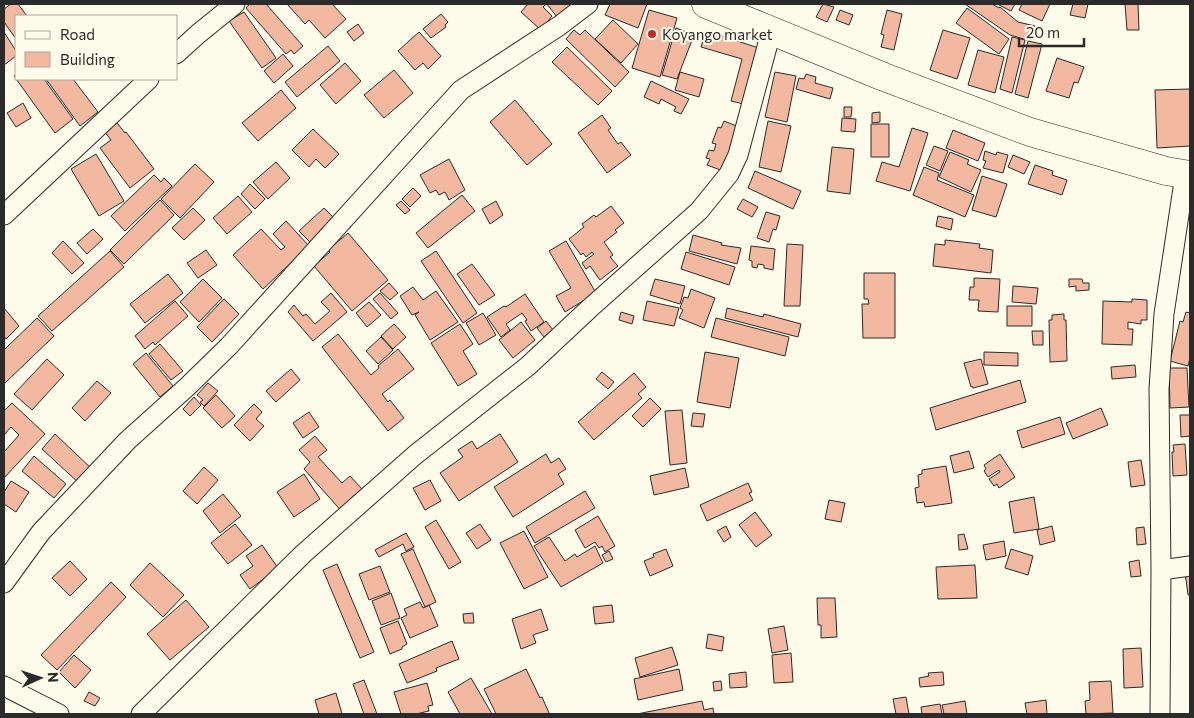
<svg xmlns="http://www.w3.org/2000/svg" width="1194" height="718" viewBox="0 0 1194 718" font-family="Commissioner,sans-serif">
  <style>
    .building { fill: #f2b8a0; stroke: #2b2b2b }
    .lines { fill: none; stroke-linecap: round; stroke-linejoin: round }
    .street-casing { stroke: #2b2b2b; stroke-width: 21 }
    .secondary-casing { stroke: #2b2b2b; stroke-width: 29 }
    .street { stroke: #fdfbea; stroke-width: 19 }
    .secondary { stroke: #fdfbea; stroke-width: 28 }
    .poi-dot { fill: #c62828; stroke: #fdfbea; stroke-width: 2 }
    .labels { text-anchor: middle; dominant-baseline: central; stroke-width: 4; stroke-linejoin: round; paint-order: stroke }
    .poi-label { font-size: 15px; fill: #2b2b2b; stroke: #fdfbea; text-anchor: start }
  </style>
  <rect width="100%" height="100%" fill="#fdfbea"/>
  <path class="building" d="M11,4H18L27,16H16V39L4,22V9Z
    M250,4H266L303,46L294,54L291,50L286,54L246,8Z
    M287,4H332L346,19L325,38L309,20L305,24Z
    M528,4H546L543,7L552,16L541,30L521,12Z
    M547,4H572L557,17Z
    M610,4H647L638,28L605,15Z
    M823,4L834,7L827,22L816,17Z
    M965,4H992L999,8L1000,7L1018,22L1035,26L1027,40L1010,35Z
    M997,4H1015L1011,11Z
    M1022,4H1050L1042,21L1019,10Z
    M1073,4H1088L1085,18L1070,15Z
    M1125,4H1138L1139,30H1127Z
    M967,8L1009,39L999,54L956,23Z
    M649,10L677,18L660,77L632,68Z
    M840,10L853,15L849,25L836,20Z
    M887,10L902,14L894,50L881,47L884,35L881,34Z
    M244,12L276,58L262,68L229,21Z
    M441,14L448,22L445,25L446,27L431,38L423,29Z
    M613,20L638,44L621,63L595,39Z
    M358,24L364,33L354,41L347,32Z
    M676,28L694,35L677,79L662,75Z
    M574,30L580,35L585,30L629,72L615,87L566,39Z
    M943,30L970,38L957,79L930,70Z
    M706,31L762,49L748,105L731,101L742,59L701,47Z
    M4,32L16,51V56L4,65Z
    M419,32L441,56L428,69L423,63L415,70L398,51Z
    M1012,37L1025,40L1012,93L1000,89Z
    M1028,41L1042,44L1028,98L1015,94Z
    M328,46L340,61L297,97L285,82Z
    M567,47L612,91L598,105L552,62Z
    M978,50L1004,57L995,93L968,85Z
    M283,54L293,66L274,83L264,71Z
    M1057,58L1084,67L1078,83L1074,82L1069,98L1046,91Z
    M345,63L361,81L336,104L320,85Z
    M394,70L413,93L384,118L364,95Z
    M680,72L704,79L699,97L675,90Z
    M775,72L796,76L787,122L765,117Z
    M16,74V79H44L73,119L55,133L14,76Z
    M806,74L816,77L815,83L833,88L830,99L796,89L799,78L804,79Z
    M46,79H73L98,112L80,126Z
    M651,81L689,99L681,114L674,111L676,107L661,99L659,104L644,97Z
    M1190,89V146L1157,148L1155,90Z
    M281,90L296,108L258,141L242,123Z
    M515,100L552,144L527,165L490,122Z
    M23,103L31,118L16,127L7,113Z
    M844,107H852L851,117H844Z
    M880,112V122L872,123V113Z
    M602,115L611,128L608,130L618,144L621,142L631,155L607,173L578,133Z
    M842,118L856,119L855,132L841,131Z
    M724,121L739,127L723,171L707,165L710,159L706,158L709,150L714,151L716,144L712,143L718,127L721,128Z
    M768,121L791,126L781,172L759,167Z
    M117,123L125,133L126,132L154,169L130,188L100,148L111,140L105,132Z
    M871,124H889V157H871Z
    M912,128L928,133L910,191L876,181L882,162L899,167Z
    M313,129L339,154L325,168L316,159L309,167L292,150Z
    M953,130L985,143L978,161L946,148Z
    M934,146L948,151L940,171L926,165Z
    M832,147L854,149L850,194L827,191Z
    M985,151L996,155L997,152L1008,155L1003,173L983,168L986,161L983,160Z
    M950,152L969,160L967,164L981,170L971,192L939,177Z
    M96,154L124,201L99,216L71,169Z
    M1013,155L1030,162L1024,174L1008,167Z
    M449,159L465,190L449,200L445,192L439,195L436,190L430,193L420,175Z
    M276,162L290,178L268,199L253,182Z
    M195,164L214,182L180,218L161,199Z
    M1035,165L1053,171L1052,175L1067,180L1062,195L1028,184Z
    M924,167L939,173L937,180L974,195L965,217L913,195Z
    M755,171L801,191L793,209L748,188Z
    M154,175L161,182L164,178L172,186L125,231L111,216Z
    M982,176L1007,184L996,217L972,210Z
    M250,184L265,199L255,209L241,194Z
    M413,188L421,196L410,207L402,199Z
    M462,195L475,211L428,248L416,233Z
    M238,196L252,212L227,234L213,218Z
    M743,199L758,207L752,217L737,209Z
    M160,200L174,215L124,264L110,250Z
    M401,201L410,210L405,214L396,205Z
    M496,201L503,215L490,224L482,209Z
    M611,206L624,223L615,230L617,232L604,242L613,255L610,257L618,266L600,280L590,266L586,269L582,263L594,254L592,252L586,257L583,253L581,255L569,239L584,227L582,224L594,215L596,217Z
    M193,208L205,220L184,240L172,228Z
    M324,208L335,219L310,242L299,231Z
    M766,212L780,216L776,230L773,229L769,242L757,238Z
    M938,216L953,219L951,230L936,226Z
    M286,221L309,246L263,289L233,255L261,229L281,250L285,247L273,234Z
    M93,229L103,239L87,254L77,243Z
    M348,233L388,280L352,311L314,266L330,252L328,250Z
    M693,235L722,243L721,245L741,248L737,264L689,251Z
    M945,240L980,244L979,248L993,250L991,273L933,266L935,244L945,245Z
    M63,241L84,263L72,274L52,253Z
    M566,241L596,293L565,312L556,296L571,288L549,251Z
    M787,244L803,245L800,306H784Z
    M751,246L775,249L773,270L764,268V265L758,264L757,268L752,267V261L749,260Z
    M206,250L217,265L198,278L187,263Z
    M110,251L124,267L52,331L38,316Z
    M436,251L477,313L463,323L421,261Z
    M686,252L735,267L729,285L681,269Z
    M472,264L495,295L479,305L457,274Z
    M864,273H895V338H863L862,304H869L868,299H864Z
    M168,274L183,293L145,323L130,304Z
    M974,278L1000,279L998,312L978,311L979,300H969L970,287H974Z
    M203,279L222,298L199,322L180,302Z
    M655,279L685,286L680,304L650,295Z
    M1069,279H1082L1083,283H1089V290L1076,291V286L1069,287Z
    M389,283L398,293L390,300L380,291Z
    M1013,286L1038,288L1036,304L1012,302Z
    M413,287L423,300L436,291L458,322L430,340L415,315L419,312L412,315L400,296Z
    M691,289L715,298L704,328L679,318L683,310L680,308L684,297L688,298Z
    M331,293L347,312L313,341L288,312L294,305L303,316L306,314L315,324L330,311L321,302Z
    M380,293L398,313L391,319L373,299Z
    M525,294L544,322L531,331L525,321L527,320L522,313L506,324L510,330L501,337L487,317L504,306L506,307Z
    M224,299L239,314L212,342L197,327Z
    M1132,299L1147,300V320H1141V324L1128,322V329H1133L1132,345L1102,344L1103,301L1132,302Z
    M175,301L188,316L155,345L153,342L145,349L135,336Z
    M647,301L679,308L674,326L643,320Z
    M369,302L381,315L367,327L356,313Z
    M1007,306H1032V326H1007Z
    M4,308L19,326L6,339L4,336Z
    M727,308L763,317L764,314L801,324L798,337L725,318Z
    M621,312L634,316L632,324L619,320Z
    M1186,312L1190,313V358L1188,366L1170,361L1180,321L1183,322Z
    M483,313L496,335L479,345L466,323Z
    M1064,314V320H1066L1067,361L1050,362L1049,320H1052V315Z
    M37,318L54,336L4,384V350Z
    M716,318L789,337L785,356L711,337Z
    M546,321L553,330L544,337L537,328Z
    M521,322L535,340L513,358L499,340Z
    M394,324L406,337L393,349L381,336Z
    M460,324L473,344L463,351L477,374L458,386L431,343Z
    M1032,331H1043V345H1033Z
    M338,334L371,375L379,368L378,366L398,349L414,369L382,394L388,402L390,400L404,418L388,431L322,347Z
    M381,337L393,350L378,364L366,351Z
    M160,344L183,371L171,380L149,354Z
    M705,352L739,358L730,408L697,402Z
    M984,352L1018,353V366L984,365Z
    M146,353L173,386L160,397L133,364Z
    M47,359L64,375L32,410L14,394Z
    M981,359L988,384L973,388L972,386L971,387L964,363Z
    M1135,365L1136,377L1112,379L1111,367Z
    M1169,368H1187L1189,407L1170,408Z
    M291,369L300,380L276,402L266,391Z
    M602,372L614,382L608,389L596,379Z
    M634,373L646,387L638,394L642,398L594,440L578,422Z
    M1020,380L1026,402L936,430L930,408Z
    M97,381L111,393L85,421L72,408Z
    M208,383L218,391L204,406L200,402L203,400L197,395Z
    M216,395L235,416L222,428L203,408Z
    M194,397L201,405L190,416L183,409Z
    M650,398L661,409L643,427L632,416Z
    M12,403L45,434L4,478V452L19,435L11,427L4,435V411Z
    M254,404L262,412L256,419L264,426L250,441L234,425Z
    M1101,408L1108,425L1073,439L1066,423Z
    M682,410L687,463L670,465L665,411Z
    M309,412L319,427L303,438L293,423Z
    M693,413L705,414L703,427L691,426Z
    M1180,415H1190V436L1181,437Z
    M1060,417L1065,434L1022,448L1017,431Z
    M55,434L94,471L81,485L42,449Z
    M500,434L518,462L459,501L440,473L463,457L458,450L472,441L477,449Z
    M315,436L327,450L318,457L342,483L350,476L362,489L347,502L352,507L344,514L304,469L310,462L299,450Z
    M1185,444L1187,475L1173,476L1172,452H1174L1173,445Z
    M969,451L974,468L954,473L950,456Z
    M546,454L551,463L559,458L566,469L558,474L564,484L513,517L494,487Z
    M1000,454L1015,477L999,488L997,484L994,486L989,479L1000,472L999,470L988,477L984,471L986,469L984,465Z
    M34,456L66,484L54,498L22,471Z
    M1141,460L1145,485L1131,487L1128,462Z
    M946,466L952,503L925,507L924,502L917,503L915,488L919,487L918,475L922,474V470Z
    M204,467L218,480L197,504L183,491Z
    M685,468L689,487L654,495L650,476Z
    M304,474L320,499L294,517L277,492Z
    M430,480L441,501L425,510L413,488Z
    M11,481L29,492L16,512L4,504V492Z
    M748,483L752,492L749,493L753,500L707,521L700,505Z
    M585,491L595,508L535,543L526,527Z
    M223,494L241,516L220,533L203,511Z
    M1034,497L1039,529L1014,533L1009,502Z
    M829,500L845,503L841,522L825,519Z
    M755,512L772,535L756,547L739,525Z
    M598,516L615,546L605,552L602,546L599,548L595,542L585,548L575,530Z
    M436,520L461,562L449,569L425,527Z
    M235,524L252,545L228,564L211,543Z
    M480,524L491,540L477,549L466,533Z
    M726,526L731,537L724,542L717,531Z
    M1052,526L1055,541L1040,545L1037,530Z
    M1144,527L1146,544L1137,545L1136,528Z
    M524,531L548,577L524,589L500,543Z
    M406,533L414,547L406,551L403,544L379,557L375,550Z
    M964,534L968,549L959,550L958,535Z
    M549,537L565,561L575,554L577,557L595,546L603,563L561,587L534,546Z
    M1004,541L1006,556L986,560L983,545Z
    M262,545L278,568L250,589L240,575L253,566L246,556Z
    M413,549L436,602L425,607L401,554Z
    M666,549L673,566L650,576L644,561L654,557L653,554Z
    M1011,549L1033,556L1028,575L1005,568Z
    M609,551L613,559L606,562L602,555Z
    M1139,560L1141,576L1131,577L1129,562Z
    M70,561L87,579L70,596L52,578Z
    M150,563L184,595L163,617L130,585Z
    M337,564L374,652L360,658L323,570Z
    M975,565L977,598L938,599L936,567Z
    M380,566L390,592L369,600L359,574Z
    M1185,572H1190V595H1188Z
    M111,582L126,597L57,670L41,655Z
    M391,593L400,618L381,625L372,601Z
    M817,598H835L837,637L821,638V625H818Z
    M186,600L209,627L170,660L147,634Z
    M420,602L423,608L429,605L438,626L410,638L401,618L407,615L404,609Z
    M612,605L614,622L595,624L593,607Z
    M541,609L548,630L533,635L536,643L521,649L512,619Z
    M473,613L474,623H464L463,614Z
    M398,621L407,644L402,647V649L390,654L380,628Z
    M784,626L788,650L772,653L768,629Z
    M708,634L724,637L722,651L706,648Z
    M452,641L459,659L436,668L437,671L407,683L399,664Z
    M672,647L678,665L640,677L635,658Z
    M1141,648L1143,687L1124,688L1123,649Z
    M791,653L793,682L774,683L772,655Z
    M74,655L91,670L75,688L59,672Z
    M526,669L540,698L542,697L549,713L546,714H496L484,689Z
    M679,669L683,690L638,700L634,679Z
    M746,672L747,687L730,688L729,674Z
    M943,672L944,685L920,687L919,678L929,676L928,673Z
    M471,678L492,714H460L448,692Z
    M364,680L377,714H364L353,684Z
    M721,681L722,690L714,691L713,682Z
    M1111,681L1113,713L1086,714L1085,701L1090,700L1089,682Z
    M427,683L433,705L428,706L429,711L416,714H401L394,692Z
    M89,692L100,698L95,706L84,701Z
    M336,693L342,714H319L315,700Z
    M906,697L909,714H896L893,699Z
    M1046,700L1047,714H1027L1025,703Z
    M702,701L704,710L713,708L714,714H637Z
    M965,701L967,714H944L942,705Z
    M940,704L942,714H922L921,707Z"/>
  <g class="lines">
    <g class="street-casing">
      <path id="street" d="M176,54L198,34L235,4
        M4,215L149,79
        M1161,570L1190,566
        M4,583L41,532L128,440L187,387L229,346L461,90L559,26L588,4
        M4,686L59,714
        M141,714L303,554L415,455L528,366L590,308L699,211L729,174L738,155L771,32
        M1160,714L1161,570L1159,389L1164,314L1185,175"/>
    </g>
    <g class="secondary-casing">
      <path id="secondary" d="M706,4L884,77L1030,132L1166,171L1190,175"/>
    </g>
    <use href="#street" class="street"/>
    <use href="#secondary" class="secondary"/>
  </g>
  <circle class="poi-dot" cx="652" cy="34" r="5"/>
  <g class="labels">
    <g class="poi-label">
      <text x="662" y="34">Koyango market</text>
    </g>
  </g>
  <rect width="1194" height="718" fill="none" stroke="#2b2b2b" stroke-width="10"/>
  <rect x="15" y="15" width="162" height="65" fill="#fdfbea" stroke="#a9a89e"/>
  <rect x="25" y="31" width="25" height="8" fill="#fdfbea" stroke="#a9a89e"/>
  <text x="60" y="40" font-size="15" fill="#2b2b2b">Road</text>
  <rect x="25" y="52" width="25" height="15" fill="#f2b8a0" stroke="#a9a89e"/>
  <text x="60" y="65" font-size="15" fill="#2b2b2b">Building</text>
  <g transform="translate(40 678) rotate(87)" stroke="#fdfbea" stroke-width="4" paint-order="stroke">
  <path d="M0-4L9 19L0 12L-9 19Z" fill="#2b2b2b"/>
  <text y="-8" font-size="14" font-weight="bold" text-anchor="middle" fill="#2b2b2b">N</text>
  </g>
  <path d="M1019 38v8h65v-8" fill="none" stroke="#2b2b2b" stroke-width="2.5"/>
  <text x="1026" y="38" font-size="15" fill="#2b2b2b" stroke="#fdfbea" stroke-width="4" paint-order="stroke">20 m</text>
</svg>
